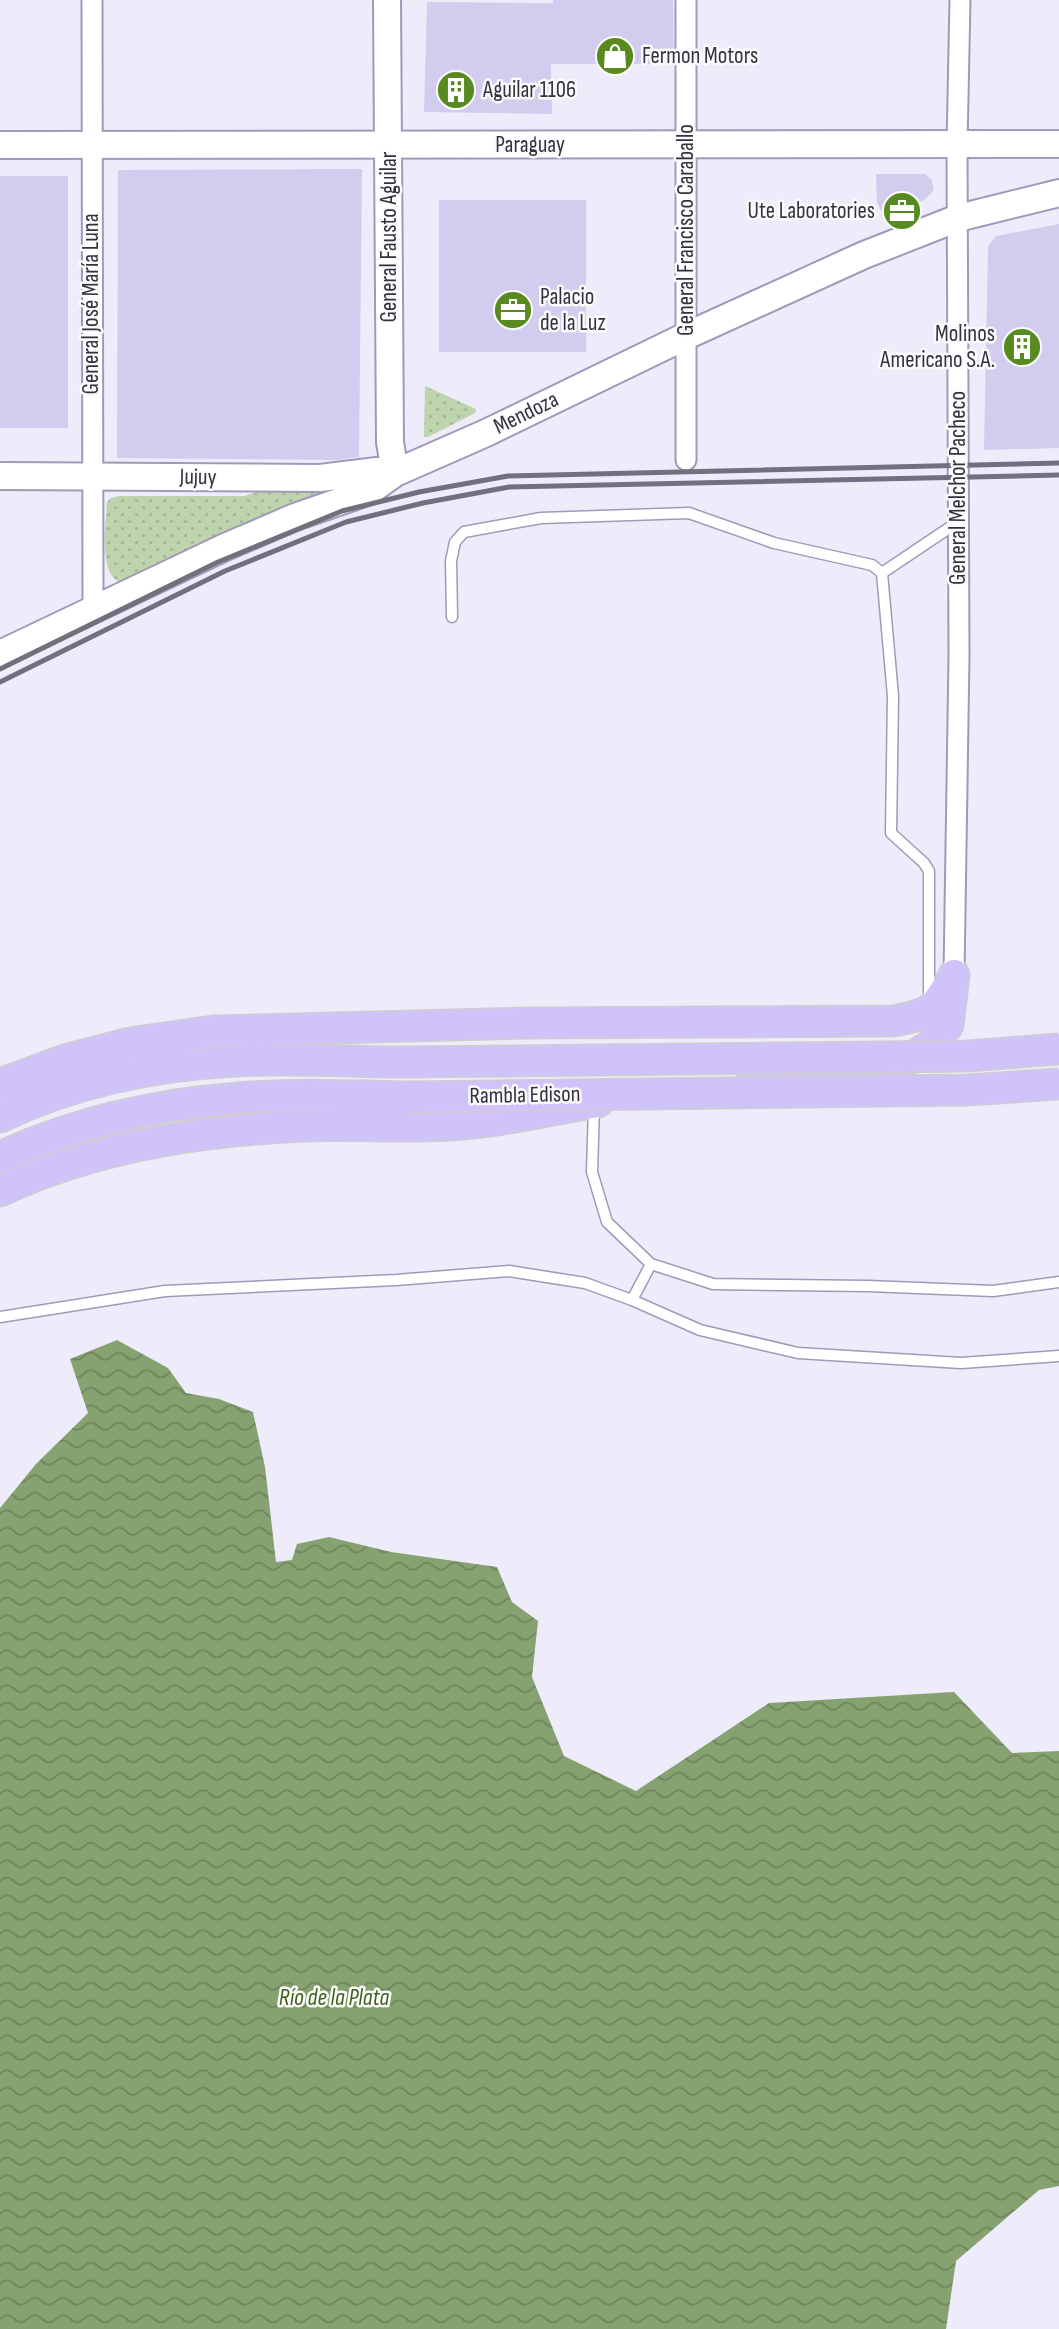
<svg xmlns="http://www.w3.org/2000/svg" width="1059" height="2329" viewBox="0 0 1059 2329" font-family="'Sofia Sans Condensed',sans-serif">
  <style>
    .grass { fill: url(#grass-dots) }
    .water { fill: url(#water-waves) }
    .building { fill: #d2ccee }
    .lines { fill: none; stroke-linecap: round; stroke-linejoin: round }
    .lane-casing { stroke: #9f9aba; stroke-width: 13 }
    .street-casing { stroke: #9f9aba; stroke-width: 23 }
    .secondary-casing { stroke: #9f9aba; stroke-width: 30 }
    .primary-casing { stroke: #ceced1; stroke-width: 33 }
    .lane { stroke: #fff; stroke-width: 10 }
    .street { stroke: #fff; stroke-width: 19 }
    .secondary { stroke: #fff; stroke-width: 26 }
    .primary { stroke: #d0c3fa; stroke-width: 30 }
    .rail { stroke: #73707e; stroke-width: 5 }
    .primary-bridge-casing { stroke: #ceced1; stroke-width: 33; stroke-linecap: butt }
    .primary-bridge { stroke: #d0c3fa; stroke-width: 30 }
    .labels { text-anchor: middle; dominant-baseline: central; stroke-width: 5; stroke-linejoin: round; paint-order: stroke }
    .poi-label { font-size: 23px; fill: #34313f; stroke: #fbfbfb; text-anchor: start }
    .street-label { font-size: 23px; fill: #34313f; stroke: #fbfbfb }
    .water-label { font-size: 24px; font-style: italic; fill: #3f621c; stroke: #fbfbfb }
  </style>
  <defs>
    <pattern id="grass-dots" width="8" height="8" patternUnits="userSpaceOnUse" patternTransform="scale(1.75)"><rect width="8" height="8" fill="#bdd4ac"/><path d="M2 2h.1M6 6h.1" fill="none" stroke="#a3b695" stroke-width="1.8" stroke-linecap="round"/></pattern>
    <pattern id="water-waves" width="16" height="10" patternUnits="userSpaceOnUse" patternTransform="scale(1.75)"><rect width="16" height="10" fill="#87a271"/><path d="M0 5q4-4 8 0t8 0" fill="none" stroke="#6f855e"/></pattern>
  </defs>
  <rect width="100%" height="100%" fill="#eeecfa"/>
  <path class="grass" d="M425,386L476,409L475,413L428,437H424Z
    M322,488L318,496L124,584C97,578 106,524 107,502L111,498L119,496H244L266,489Z"/>
  <path class="water" d="M117,1340L168,1368L186,1393L219,1399L253,1412L265,1467L276,1562L292,1560L297,1544L329,1537L391,1552L497,1567L512,1602L538,1621L532,1677L564,1756L636,1791L769,1703L954,1692L1012,1753L1059,1751V2186L1039,2190L956,2261L946,2329H0V1508L36,1464L88,1413L70,1359Z"/>
  <path class="building" d="M553,0H673L674,64H551L552,114L424,112L427,2L553,3Z
    M362,169L359,457L337,460L117,458L118,170Z
    M876,174H925L932,180L934,190L926,199L885,218L877,203Z
    M0,176H68V428H0Z
    M439,200H586V352H439Z
    M1059,224V448L984,450L988,246L996,236Z"/>
  <g class="lines">
    <g class="lane-casing">
      <path id="lane" d="M882,573L958,522
        M452,617L451,561L455,542L464,532L541,518L689,513L774,543L872,565L882,573L893,696L891,833L924,863L929,871V1001
        M594,1106L592,1172L607,1222L651,1264L713,1284L868,1286L993,1291L1059,1282
        M632,1300L651,1264
        M0,1317L165,1291L396,1280L509,1271L585,1283L632,1300L700,1330L798,1353L961,1363L1059,1356"/>
    </g>
    <g class="street-casing">
      <path id="street" d="M92,0L93,608
        M686,460V0
        M954,975L959,656L957,145L960,0"/>
    </g>
    <g class="secondary-casing">
      <path id="secondary" d="M387,0L390,442L395,473
        M0,145L1059,144
        M0,476L320,478L377,471L395,473
        M0,654L223,548L295,517L370,491L395,473L486,433L686,336L864,255L958,218L1059,193"/>
    </g>
    <g class="primary-casing">
      <path id="primary" d="M751,1082L903,1063L934,1043L948,1025L954,975
        M0,1084L65,1060L130,1043L214,1031L528,1023L893,1021C930,1014 934,1012 952,979
        M0,1117C73,1082 156,1065 237,1061C294,1058 351,1062 408,1062
        M0,1157C74,1123 158,1104 239,1098C295,1093 353,1096 410,1097
        M0,1191C94,1147 198,1131 301,1126C350,1124 400,1128 450,1125C502,1122 547,1110 598,1102"/>
    </g>
    <use href="#lane" class="lane"/>
    <use href="#street" class="street"/>
    <use href="#secondary" class="secondary"/>
    <use href="#primary" class="primary"/>
    <path class="rail" d="M0,669L218,562L342,511L419,492L508,476L1059,463
      M0,682L225,571L346,522L423,503L509,487L1059,475"/>
    <g class="primary-bridge-casing">
      <path id="primary-bridge" d="M408,1062L967,1056L1059,1049
        M410,1097L967,1090L1059,1084"/>
    </g>
    <use href="#primary-bridge" class="primary-bridge"/>
  </g>
  <defs>
    <g id="shop-disc" transform="scale(2.0125)"><circle r="9.5" fill="#588a21" stroke="#fbfbfb"/><path d="M-5-2.5h2.3a2.7 3.5 0 0 1 5.4 0H5L5.5 6h-11ZM-1.5-2.5h3a1.5 2.3 0 0 0-3 0Z" fill="#fff"/></g>
    <g id="building-disc" transform="scale(2.0125)"><circle r="9.5" fill="#588a21" stroke="#fbfbfb"/><path d="M-4-6H4V6H1V3H-1V6H-4ZM-2.5-4.3h1.7v1.8h-1.7ZM.8-4.3h1.7v1.8H.8ZM-2.5-1h1.7V.8h-1.7ZM.8-1h1.7V.8H.8Z" fill="#fff"/></g>
    <g id="office-disc" transform="scale(2.0125)"><circle r="9.5" fill="#588a21" stroke="#fbfbfb"/><path d="M-6-3h4V-5.5h4V-3h4V5H-6ZM-1-4.5V-3h2v-1.5ZM-6 0V1H6V0Z" fill="#fff"/></g>
  </defs>
  <g fill-rule="evenodd">
    <use href="#shop-disc" x="615" y="56"/>
    <use href="#building-disc" x="456" y="90"/>
    <use href="#office-disc" x="902" y="211"/>
    <use href="#office-disc" x="513" y="310"/>
    <use href="#building-disc" x="1022" y="347"/>
  </g>
  <g class="labels">
    <g class="poi-label">
      <text x="642" y="56">Fermon Motors</text>
      <text x="483" y="90">Aguilar 1106</text>
      <text x="875" y="211" text-anchor="end">Ute Laboratories</text>
      <text x="540" y="297">Palacio<tspan x="540" dy="26">de la Luz</tspan></text>
      <text x="995" y="334" text-anchor="end">Molinos<tspan x="995" dy="26">Americano S.A.</tspan></text>
    </g>
    <g class="street-label">
      <text x="530" y="145">Paraguay</text>
      <text transform="translate(686 230) rotate(-90)">General Francisco Caraballo</text>
      <text transform="translate(389 237) rotate(-90)">General Fausto Aguilar</text>
      <text transform="translate(91 304) rotate(-90)">General José María Luna</text>
      <text transform="translate(526 413) rotate(-26)">Mendoza</text>
      <text transform="translate(198 477) rotate(1)">Jujuy</text>
      <text transform="translate(958 488) rotate(-90)">General Melchor Pacheco</text>
      <text transform="translate(525 1095) rotate(-1)">Rambla Edison</text>
    </g>
    <g class="water-label">
      <text x="334" y="1997">Río de la Plata</text>
    </g>
  </g>
</svg>
